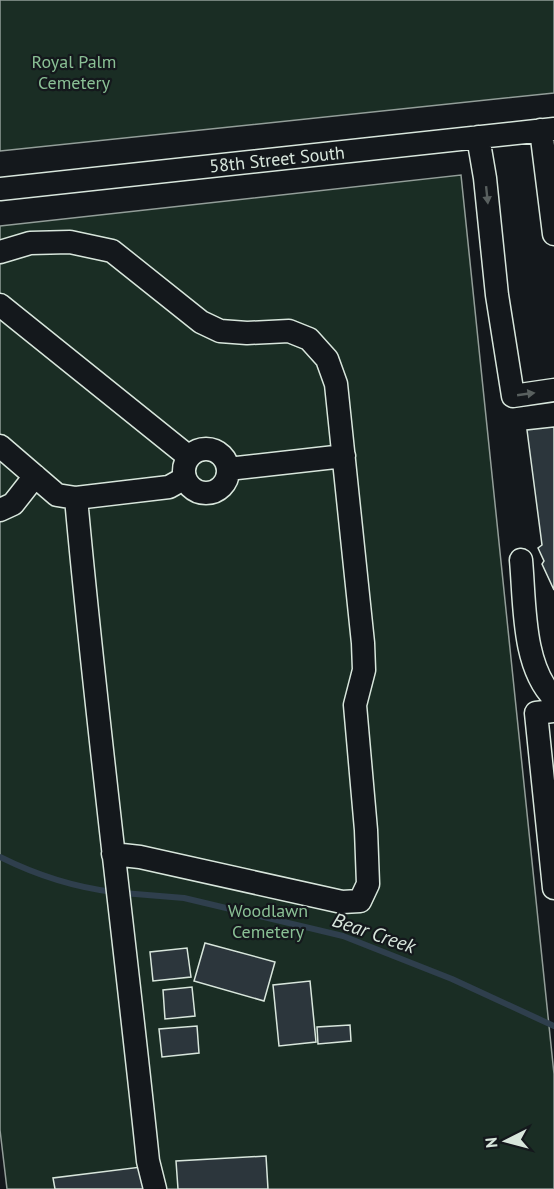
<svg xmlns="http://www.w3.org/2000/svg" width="554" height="1189" viewBox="0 0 554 1189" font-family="'PT Sans',sans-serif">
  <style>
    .green { fill: #1a2d24; stroke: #939e99; stroke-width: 1.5 }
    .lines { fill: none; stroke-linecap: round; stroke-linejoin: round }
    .stream { stroke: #2f3f4d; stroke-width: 6 }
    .building { fill: #2c363c; stroke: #d8e6dc; stroke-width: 1.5 }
    .minor-casing { stroke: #d8e6dc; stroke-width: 25 }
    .minor { stroke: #14181c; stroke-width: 22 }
    .oneway { fill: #59605f }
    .labels { text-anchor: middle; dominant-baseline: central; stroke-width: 4.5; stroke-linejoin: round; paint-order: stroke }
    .park-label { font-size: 18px; fill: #8ac095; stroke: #14181c }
    .street-label { font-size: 18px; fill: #d8e6dc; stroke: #14181c }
    .water-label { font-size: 20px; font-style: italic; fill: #d8e6dc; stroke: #14181c }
  </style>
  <rect width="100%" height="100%" fill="#14181c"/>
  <path class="green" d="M0,0H554V93L0,151Z
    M461,175L554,1074V1189H7L0,1130V226Z"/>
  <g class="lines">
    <path class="stream" d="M0,857C36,875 73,887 113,892
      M123,893L184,898L343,936L452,979L554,1026"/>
  </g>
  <path class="building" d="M554,427V590L542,564L544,561L538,548L542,545L527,430Z
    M205,943L275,962L264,1001L194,981Z
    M187,948L191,977L153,981L150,952Z
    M310,981L316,1042L279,1046L273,985Z
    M192,987L195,1016L165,1019L163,990Z
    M350,1025L351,1041L318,1044L317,1027Z
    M197,1026L199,1053L162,1057L159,1029Z
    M266,1156L268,1189H178L176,1161Z
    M141,1167L143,1189H55L53,1178Z"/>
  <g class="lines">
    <g class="minor-casing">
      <path id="minor" d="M541,130L554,234
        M478,137L485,178L497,295L513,396L554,390
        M0,189L554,129
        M0,252L30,243L70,242L112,251L201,322L220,331L247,333L289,331L309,339L327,359L336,384L363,643L364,670L355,705L366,830L368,884L360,901L342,902L140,857L113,854
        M0,305L189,457
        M0,446L57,495L76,498L169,487L185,478
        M184 471a22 22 0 1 1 44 0a22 22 0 1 1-44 0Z
        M228,469L344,456
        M76,498C96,720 125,940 148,1161L155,1189
        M0,510L13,504L35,476
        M521,560C525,603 522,666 554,698
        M554,711L536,713L554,888"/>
    </g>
    <use href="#minor" class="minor"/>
  </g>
  <defs><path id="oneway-solid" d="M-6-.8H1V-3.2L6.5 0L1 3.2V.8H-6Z" transform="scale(1.5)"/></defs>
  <g class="oneway">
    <use href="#oneway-solid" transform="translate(487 195) rotate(84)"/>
    <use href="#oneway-solid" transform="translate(526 394) rotate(-8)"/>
  </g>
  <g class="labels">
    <g class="park-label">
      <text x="74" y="61">Royal Palm<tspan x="74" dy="21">Cemetery</tspan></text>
      <text x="268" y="910">Woodlawn<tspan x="268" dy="21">Cemetery</tspan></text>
    </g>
    <g class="street-label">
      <text transform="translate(277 159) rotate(-6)">58th Street South</text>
    </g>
    <g class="water-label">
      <text transform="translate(374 933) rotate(19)">Bear Creek</text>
    </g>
  </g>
  <g transform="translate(506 1141) rotate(264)" stroke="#14181c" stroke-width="4.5" paint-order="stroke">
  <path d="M0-4.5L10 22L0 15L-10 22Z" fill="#d8e6dc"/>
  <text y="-9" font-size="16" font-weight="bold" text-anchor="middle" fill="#d8e6dc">N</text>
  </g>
</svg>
